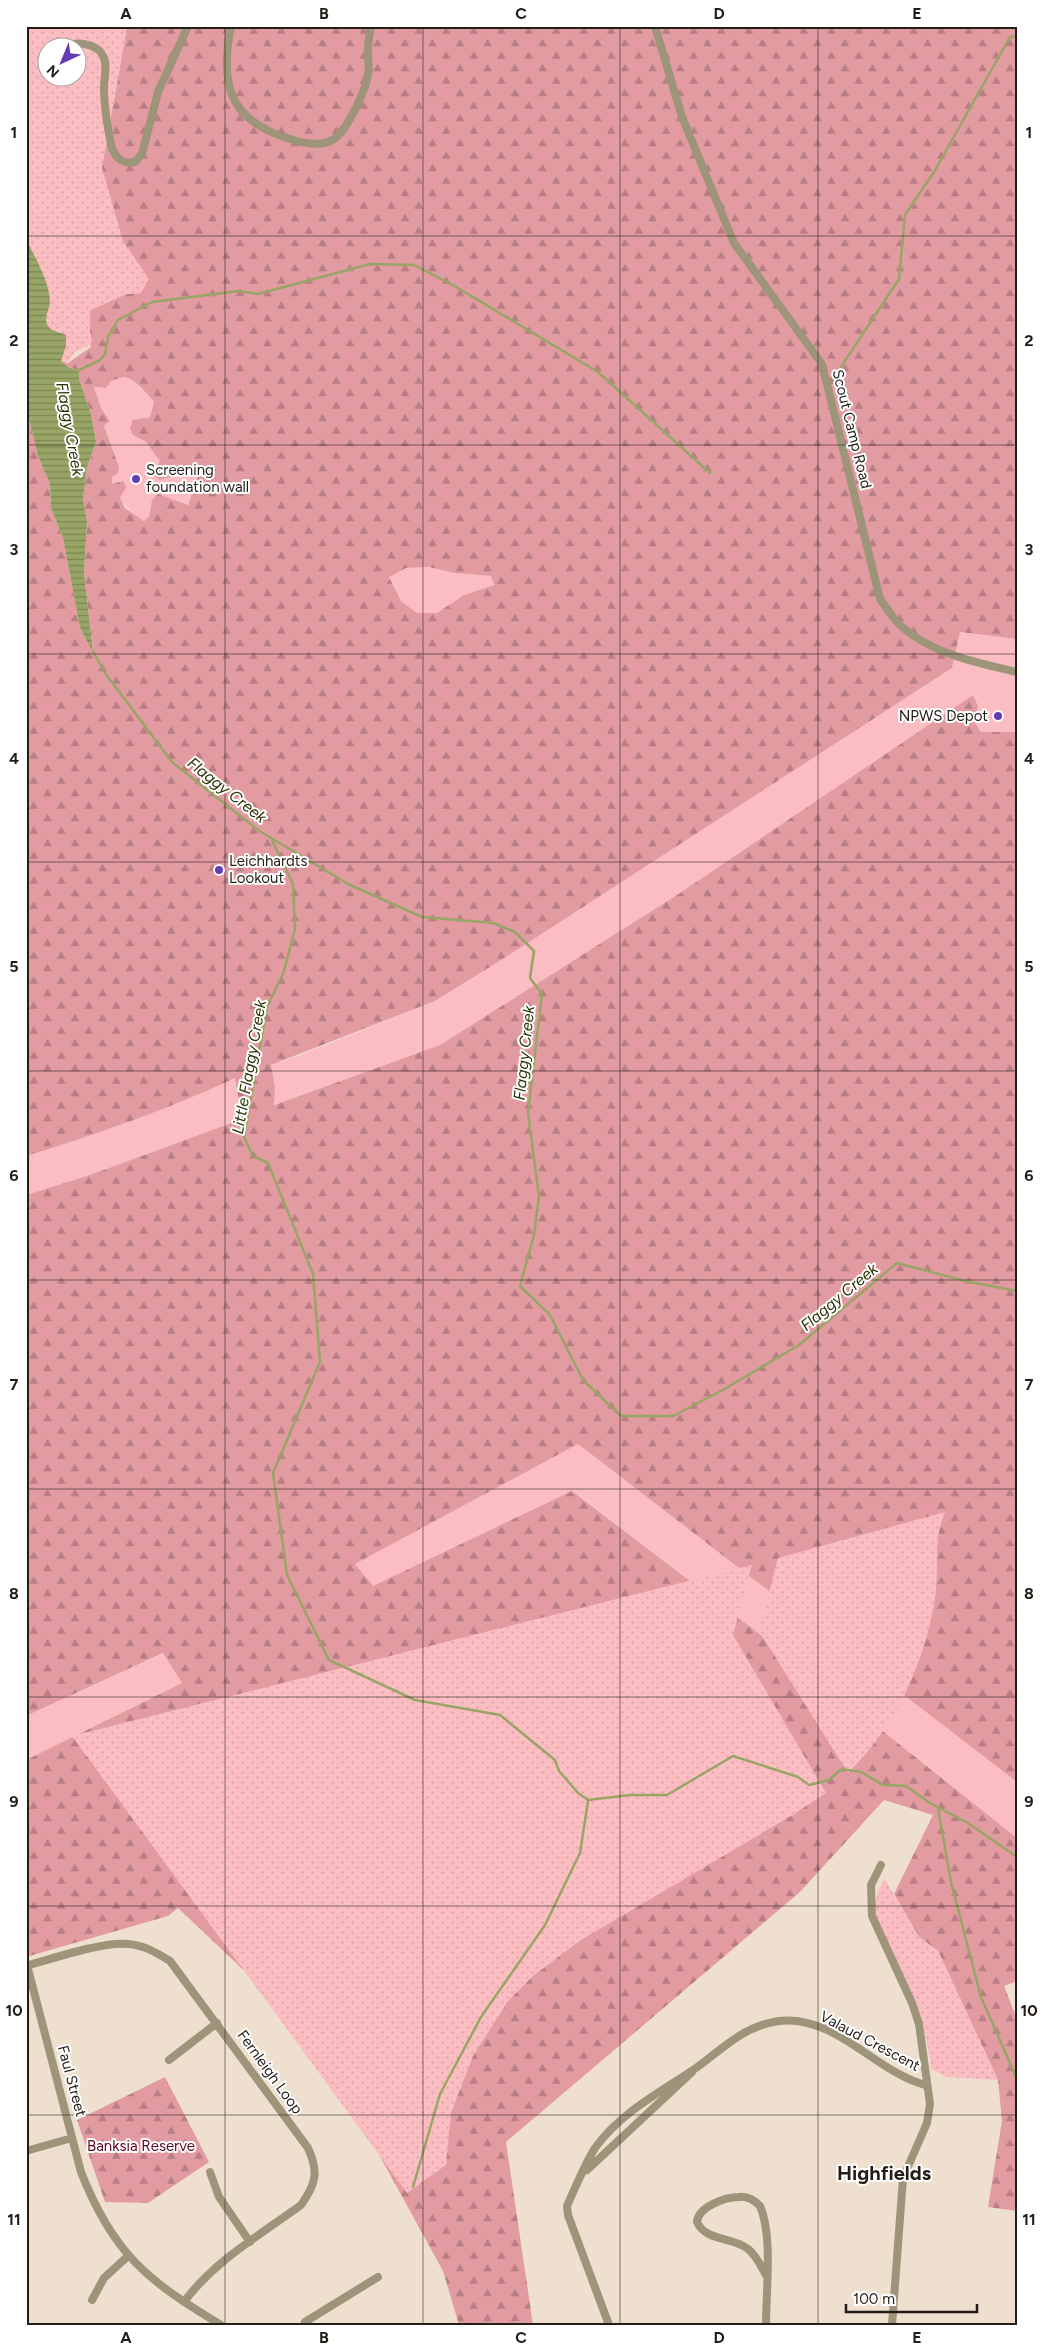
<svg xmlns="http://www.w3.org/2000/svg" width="1043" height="2351" viewBox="0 0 1043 2351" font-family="Figtree,sans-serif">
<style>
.grass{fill:#fcbdc2}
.forest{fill:url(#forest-firs);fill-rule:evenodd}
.park{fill:url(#park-dots);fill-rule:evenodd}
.water{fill:url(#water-rules)}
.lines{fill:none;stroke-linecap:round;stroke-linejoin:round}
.stream{stroke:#98a566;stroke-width:2.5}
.minor{stroke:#9d947a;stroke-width:8}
.grid{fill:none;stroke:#221d17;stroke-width:1;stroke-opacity:0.55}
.poi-dot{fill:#663cb4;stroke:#fff;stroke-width:2}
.labels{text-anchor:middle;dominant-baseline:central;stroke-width:4;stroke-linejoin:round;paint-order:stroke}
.street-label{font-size:15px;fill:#221d17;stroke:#fff}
.poi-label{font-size:15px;fill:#221d17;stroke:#fff;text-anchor:start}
.park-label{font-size:15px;fill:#5d061e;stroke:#fff}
.water-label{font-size:16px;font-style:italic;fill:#2b3300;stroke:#fff}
.district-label{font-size:20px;font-weight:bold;fill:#221d17;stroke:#fff}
.neatline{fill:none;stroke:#221d17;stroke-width:2}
.grid-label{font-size:16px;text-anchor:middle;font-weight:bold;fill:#221d17}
</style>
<defs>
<pattern id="forest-firs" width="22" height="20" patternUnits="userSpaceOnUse" patternTransform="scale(1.25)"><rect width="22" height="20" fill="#e39ba2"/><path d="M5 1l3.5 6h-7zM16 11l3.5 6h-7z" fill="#b87e83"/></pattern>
<pattern id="park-dots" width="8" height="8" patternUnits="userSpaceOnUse" patternTransform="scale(1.25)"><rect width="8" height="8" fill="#fcbdc2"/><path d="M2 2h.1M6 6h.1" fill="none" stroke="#d8a2a6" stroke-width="1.8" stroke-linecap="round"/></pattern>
<pattern id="water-rules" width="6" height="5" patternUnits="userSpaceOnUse" patternTransform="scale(1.25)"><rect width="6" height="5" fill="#98a566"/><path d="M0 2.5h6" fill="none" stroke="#7c8653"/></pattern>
</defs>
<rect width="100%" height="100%" fill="#efdfcf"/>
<!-- grass -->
<path class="grass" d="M123,377c12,1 23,17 31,26l-4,14 -17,3v15l13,7 15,19 -8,14c7,1 15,3 22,2 9,-1 14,-8 23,-1l-11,30 -15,-7 -22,8 -1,11 -5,3c-11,-6 -37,-30 -32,-44 2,-3 5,-7 7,-10l-15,-41 6,-6 -9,-12 -7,-21 12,1 5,-7z
M429,567l25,6 37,3 3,9 -30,10 -27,19 -20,-1 -16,-12 -12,-24 17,-9z
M960,632l57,7v93h-36l-7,-11 4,-15 -5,-10 -293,197 -240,152 -167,60 2,-18 -4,-22 27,-9 137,-55 71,-44 446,-289z
M235,1078l4,23 -2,20 -150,55 -61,19v-39c72,-22 141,-46 209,-78z
M578,1444l439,338v56l-235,-187 -209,-160 -200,96 -18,-23z
M164,1653l18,30 -156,77v-44z"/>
<!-- forest -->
<path class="forest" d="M127,26h890v613l-57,-7 -8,36 -446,289 -71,44 -164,64 4,22 -1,18 166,-60 240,-152 293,-198 5,11 -4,15 7,11h36v1050l-439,-338 -223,120 18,22 199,-95 210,160 235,187v143l-13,5 13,33v192l-29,-4 14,-86 -4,-41 -60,-129 -19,-14 -25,-43 39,-79 -49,-15 -84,92 -294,250 27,183h-74l-16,-54 -61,-111 -56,-112 -148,-140 -10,8 -142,41v-197l156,-77 -19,-30 -137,63v-521l61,-19 150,-55 2,-20 -4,-23c-68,32 -137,56 -209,78v-749l12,49 12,28 1,24 12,30 17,90 13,23 -9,-79 3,-50 -4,-23 4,-32 9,-25 -5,-28 -12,-35v-9l-11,-3 -7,-6 7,2 23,-16 -3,-10 2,-27 36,-16 15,-1 -62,-46 35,-147zM123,377c12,1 23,16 31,25l-4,15 -17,3 -3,8 3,7 13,7 14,19 -7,14 6,5c13,-2 29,-12 39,-4l-10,29 -30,-11 -6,6 -3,17 -5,4 -19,-13 -5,-10 6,-11 -3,-6 -11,3v-7l6,-4 1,-6 -15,-41 6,-5 -9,-13 -7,-21 12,1 5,-7zM429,567l25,6 37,3 3,9 -30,10 -27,18h-20l-16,-12 -12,-24 17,-9z
M165,2077l44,85 -61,41 -43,-1 -28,-82z"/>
<!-- park -->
<path class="park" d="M26,26h101l-25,142 21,73 26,38 -8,14 -15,1 -36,16v21l2,11 -5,5 -12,5 -7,10 -7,-1 5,-15 -6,-15h-9l-4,-6 -1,-9 4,-14 -5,-22 -19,-41zM48,48h30v30h-30z
M945,1512c-3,9 -6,17 -7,26 -2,20 0,41 -3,61 -11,65 -39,127 -87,174l-89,-142 19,-73z
M752,1565l-19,70 93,158 -35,23 -210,124 -48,36 -25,25 -35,55 -22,57 -5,52 -39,28 -335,-457z
M885,1879l34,58 19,14 60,129 -51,-3 -16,-8c-4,-42 -21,-78 -38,-116 -5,-11 -14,-23 -16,-34 -3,-16 -1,-28 8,-40z"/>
<!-- water -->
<path class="water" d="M26,239c9,19 23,41 24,62 0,8 -6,15 -3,23 3,8 12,7 19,11v11l-5,15 7,6 11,3v9l12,35 5,28 -9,25 -4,32 4,23 -3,50 9,80 -13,-24 -17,-90 -12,-30 -1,-24 -12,-28 -12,-49z"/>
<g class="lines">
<!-- stream -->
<path class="stream" d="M77,371l23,-11 5,-6 3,-17 10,-17 34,-18 87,-11 19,3 112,-30 44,1 39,20 145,87 112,101
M833,379l66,-100 6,-64 29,-43 76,-135 7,-1
M93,651l12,22 67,89 86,68 90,54 74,33 71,6 22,9 19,19 -4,27 12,16 -14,119 11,83 -5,39 -14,51 30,29 33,65 38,36h52l48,-25 78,-46 98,-82 68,18 52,10
M271,838l22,46 2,45 -12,45 -16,33 -23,130 9,19 15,7 45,111 7,88 -47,111 14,102 42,85 86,40 85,15 55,45 4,11 19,22 10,7 42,-5h37l66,-39 65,21 11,8 20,-5 11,-10h8l13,2 22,13 23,1 24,17 38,20 49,34
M938,1808l13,74 30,115 36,82
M413,2187l27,-93 41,-77 64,-92 35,-72 8,-52"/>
<!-- minor -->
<path class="minor" d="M231,26c-13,63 1,98 66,115 12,3 30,5 40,-4 12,-12 28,-45 31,-62 2,-9 -1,-17 0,-26 0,-8 2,-15 3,-23
M655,26l27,91 52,126 88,121 58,235c6,8 12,18 19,25 30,29 78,39 118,48
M72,48l1,-4c10,-2 26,2 30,12 5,9 1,22 1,31 0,21 4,43 8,62 6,11 11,15 23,13l7,-8 16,-62 30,-66
M881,1865l-10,20 1,31 40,87 7,21 11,80 -3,19 -24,55 -11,147
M27,1965l54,207c32,82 67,109 140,153
M26,1966c25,-7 78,-25 102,-22 16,1 29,9 42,17l138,187c11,24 8,36 -7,57 -41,30 -87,56 -117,97
M169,2060l48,-37
M26,2151l46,-13
M587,2170l105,-98
M210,2172l9,25 31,45
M766,2275c-5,-9 -10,-20 -18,-26 -15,-12 -43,-8 -51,-27 1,-15 28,-25 42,-25 8,-1 15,3 21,9 13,29 6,85 6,119
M92,2300l12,-22 24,-22
M304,2325l1,-3 73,-45
M609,2325l-41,-110 -1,-9c7,-16 19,-44 28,-58 26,-36 66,-56 101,-80 19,-13 35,-30 56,-39 13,-6 30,-10 45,-8 48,6 82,51 128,64"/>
</g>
<!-- grid -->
<path class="grid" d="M225,26v2299M423,26v2299M620,26v2299M818,26v2299M26,236h991M26,445h991M26,654h991M26,862h991M26,1071h991M26,1280h991M26,1489h991M26,1697h991M26,1906h991M26,2115h991"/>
<!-- markers -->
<g class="poi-dot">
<circle cx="136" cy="479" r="5"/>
<circle cx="998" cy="716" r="5"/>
<circle cx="219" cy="870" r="5"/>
</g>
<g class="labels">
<!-- street labels -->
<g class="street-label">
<text transform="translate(852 429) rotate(76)">Scout Camp Road</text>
<text transform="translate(870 2041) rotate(28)">Valaud Crescent</text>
<text transform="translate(270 2072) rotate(54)">Fernleigh Loop</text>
<text transform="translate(72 2081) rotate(75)">Faul Street</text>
</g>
<!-- poi labels -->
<g class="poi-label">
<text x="146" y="470">Screening<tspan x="146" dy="17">foundation wall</tspan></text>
<text x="988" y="716" text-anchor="end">NPWS Depot</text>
<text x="229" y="861">Leichhardts<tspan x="229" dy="17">Lookout</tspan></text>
</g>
<!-- park labels -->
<g class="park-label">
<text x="141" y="2146">Banksia Reserve</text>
</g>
<!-- water labels -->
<g class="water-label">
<text transform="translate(70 429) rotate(80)">Flaggy Creek</text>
<text transform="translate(227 790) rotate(38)">Flaggy Creek</text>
<text transform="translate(524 1053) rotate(-84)">Flaggy Creek</text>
<text transform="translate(249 1067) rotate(-80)">Little Flaggy Creek</text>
<text transform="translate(839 1297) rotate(-40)">Flaggy Creek</text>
</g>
<!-- district labels -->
<g class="district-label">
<text x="884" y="2173">Highfields</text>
</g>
</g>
<!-- border -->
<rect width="1043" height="2351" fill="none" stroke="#ffffff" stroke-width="55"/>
<!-- north arrow -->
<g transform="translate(62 62) rotate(224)"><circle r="24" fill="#ffffff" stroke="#a7a5a2"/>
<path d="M0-4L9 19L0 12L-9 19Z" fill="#663cb4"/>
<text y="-8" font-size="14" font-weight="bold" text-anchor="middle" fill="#221d17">N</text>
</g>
<!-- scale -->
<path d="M846 2304v8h131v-8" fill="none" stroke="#221d17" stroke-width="2.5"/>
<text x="853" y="2304" font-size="15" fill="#221d17" stroke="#ffffff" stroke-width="4" paint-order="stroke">100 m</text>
<rect x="28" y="28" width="988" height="2296" class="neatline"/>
<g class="grid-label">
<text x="126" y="19">A</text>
<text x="324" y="19">B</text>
<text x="521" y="19">C</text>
<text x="719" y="19">D</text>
<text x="917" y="19">E</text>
<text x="14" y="138">1</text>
<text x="1029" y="138">1</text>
<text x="14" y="346">2</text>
<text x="1029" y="346">2</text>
<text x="14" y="555">3</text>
<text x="1029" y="555">3</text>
<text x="14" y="764">4</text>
<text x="1029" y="764">4</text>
<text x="14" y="972">5</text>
<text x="1029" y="972">5</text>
<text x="14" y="1181">6</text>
<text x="1029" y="1181">6</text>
<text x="14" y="1390">7</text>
<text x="1029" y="1390">7</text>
<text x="14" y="1599">8</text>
<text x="1029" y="1599">8</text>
<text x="14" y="1807">9</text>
<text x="1029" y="1807">9</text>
<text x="14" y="2016">10</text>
<text x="1029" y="2016">10</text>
<text x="14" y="2225">11</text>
<text x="1029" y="2225">11</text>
<text x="126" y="2343">A</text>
<text x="324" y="2343">B</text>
<text x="521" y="2343">C</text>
<text x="719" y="2343">D</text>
<text x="917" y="2343">E</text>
</g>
</svg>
